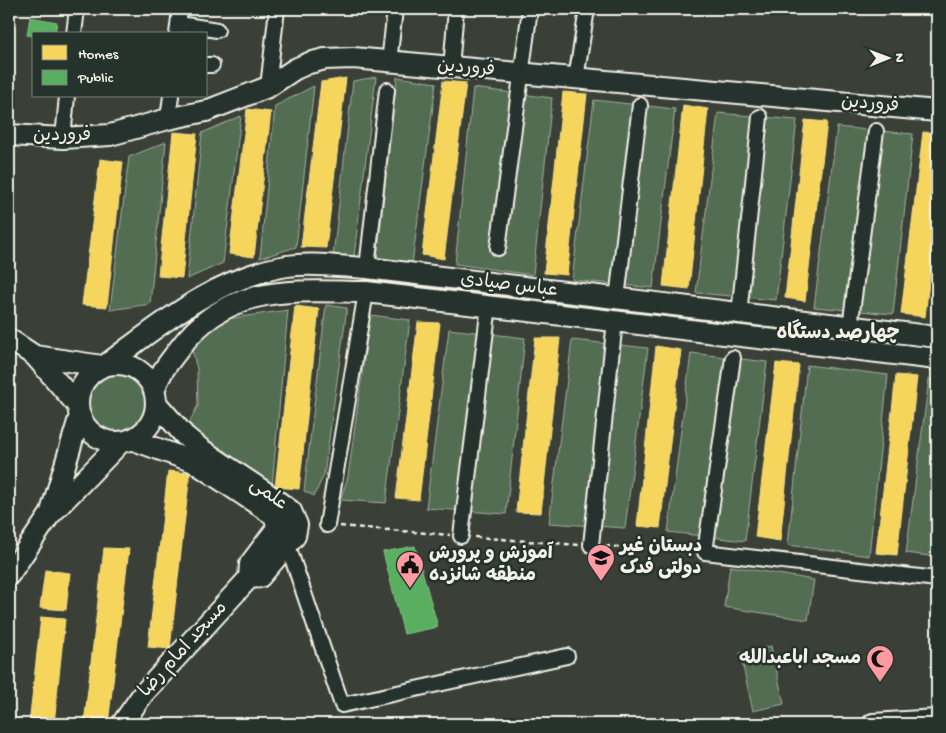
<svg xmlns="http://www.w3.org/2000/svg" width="946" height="733" viewBox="0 0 946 733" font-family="'Gochi Hand','Playpen Sans Arabic',sans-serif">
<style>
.green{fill:#536d53;stroke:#a4af9e}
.homes{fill:#f6d55c;stroke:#f5dd86}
.public{fill:#5aae61;stroke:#88c28a}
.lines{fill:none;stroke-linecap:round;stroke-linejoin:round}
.street-casing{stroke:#f4f1e8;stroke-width:18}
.secondary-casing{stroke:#f4f1e8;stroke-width:24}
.path{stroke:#f4f1e8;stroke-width:2.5;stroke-dasharray:5 4;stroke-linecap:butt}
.street{stroke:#26332d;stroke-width:14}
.secondary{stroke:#26332d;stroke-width:20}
.labels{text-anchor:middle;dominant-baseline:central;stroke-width:5;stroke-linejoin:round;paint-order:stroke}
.street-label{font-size:19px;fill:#f4f1e8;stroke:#26332d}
.poi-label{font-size:19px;font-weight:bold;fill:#f4f1e8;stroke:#26332d;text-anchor:start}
.neighbourhood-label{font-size:20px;font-weight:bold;fill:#f4f1e8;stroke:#26332d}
</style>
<rect width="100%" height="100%" fill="#3a4038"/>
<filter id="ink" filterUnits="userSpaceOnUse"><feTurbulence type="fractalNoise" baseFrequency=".02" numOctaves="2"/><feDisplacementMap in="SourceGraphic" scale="10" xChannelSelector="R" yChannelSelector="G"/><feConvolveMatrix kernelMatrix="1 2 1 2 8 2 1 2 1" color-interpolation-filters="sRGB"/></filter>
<g filter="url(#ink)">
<!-- green -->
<path class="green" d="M376,77l-22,179 -21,1 20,-176z
M397,77l39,6 -24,181 -35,-5z
M314,86l-18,161 -36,11 15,-152z
M473,88l79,10 -19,177 -78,-11z
M594,100l81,9 -22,179 -81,-8z
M718,113l79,7 -21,180 -80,-7z
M241,116l-18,147 -36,16 15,-146z
M837,127l76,7 -20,180 -79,-7z
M166,142l-16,162 -40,6 19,-153z
M326,305l21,3 -23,167 -10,21 -10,-5z
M288,310l-16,176 -66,-34 -19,-25 11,-22 -1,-36 -6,-23 29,-26z
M370,315l40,5 -24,183 -46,-3 8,-23z
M449,329l76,9 -19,176 -80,-6z
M572,340l76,8 -23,180 -76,-5z
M691,353l76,9 -22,179 -77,-9z
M807,365l81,10 -19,181 -81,-11z
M87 403a30 30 0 1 1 60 0a30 30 0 1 1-60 0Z
M929,379l8,1v177l-31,-4z
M730,566l84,14 -6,40 -84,-13z
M771,646l13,58 -31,7 -13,-58z"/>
<!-- homes -->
<path class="homes" d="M346,78l-20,170 -25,-1 20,-165z
M443,81l23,2 -22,176 -22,-4z
M563,92l24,2 -20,181 -23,-2z
M683,105l25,4 -19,180 -26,-3z
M247,109l24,3 -17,145 -25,-3z
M805,120l22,2 -22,179 -20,-3z
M173,132l24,2 -15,144 -24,-2z
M923,132l14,1v81l-12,103 -24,-3z
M100,159l23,3 -16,145 -25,-2z
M295,306l24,3 -20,180 -24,-2z
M418,322l22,1 -21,177 -23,-2z
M535,338h25l-19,175 -25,-1z
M656,346l25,4 -21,178 -23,-2z
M776,363l23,2 -19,176 -25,-4z
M896,375l21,2 -20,178 -21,-2z
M168,471l22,2 -20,176 -22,-2z
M104,548l25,1 -21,175h-24z
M45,570l25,3 -4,37 -26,-2z
M41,617l24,2 -11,105h-25z"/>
<!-- public -->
<path class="public" d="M30,17l27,5 -2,12h-21v2l-7,-1z
M415,546l23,81 -34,7 -21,-82z"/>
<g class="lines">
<defs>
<path id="street" d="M179,24l38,6
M74,34l3,-25
M177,34l3,-25
M389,63l6,-54
M206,65h6
M451,68l5,-59
M576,79l11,-70
M268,87l9,-78
M168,119l3,-23
M63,138l4,-42
M498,248l32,-239
M367,268l20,-178
M617,299l23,-194
M739,314l21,-197
M850,327l26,-196
M733,358l-28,194 232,27
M327,525l39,-233
M461,536l28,-231
M591,545l24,-224
M288,546l54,159 225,-49"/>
<path id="secondary" d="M9,135l54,3 47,-3 58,-16 38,-8 62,-24 27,-18 14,-6 16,-4 28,-1 584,53
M9,339l26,17
M78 403a39 39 0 1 1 78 0a39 39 0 1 1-78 0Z
M107,364c55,-41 110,-87 180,-98 26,-4 54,1 80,2l570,69
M154,391c6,-19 13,-26 25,-42 48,-66 115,-58 187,-57l571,67
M156,403l29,33 16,13 64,43 26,19 6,14 -2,11 -35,41 -11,1
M78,406l-43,-50 67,10
M131,439l63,23 81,54 2,12 -27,36 -1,14
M51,512l29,-97
M9,575l40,-59 72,-74
M122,724l21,-30 106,-116
M873,724l64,-4"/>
</defs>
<!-- street casing -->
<use href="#street" class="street-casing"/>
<!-- secondary casing -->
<use href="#secondary" class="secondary-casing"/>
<!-- path -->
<path class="path" d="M340,526l110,9
M475,537l104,8
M605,546l86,6"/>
<!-- street -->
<use href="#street" class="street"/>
<!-- secondary -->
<use href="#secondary" class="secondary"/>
</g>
</g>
<!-- icons -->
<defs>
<symbol id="school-pin" viewBox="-11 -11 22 30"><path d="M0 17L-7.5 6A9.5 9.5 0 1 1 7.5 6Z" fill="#ff9aa2" stroke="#26332d"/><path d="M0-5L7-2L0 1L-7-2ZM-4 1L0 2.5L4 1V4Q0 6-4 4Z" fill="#111"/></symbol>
<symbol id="civic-pin" viewBox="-11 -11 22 30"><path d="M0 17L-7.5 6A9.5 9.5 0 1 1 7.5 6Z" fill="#ff9aa2" stroke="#26332d"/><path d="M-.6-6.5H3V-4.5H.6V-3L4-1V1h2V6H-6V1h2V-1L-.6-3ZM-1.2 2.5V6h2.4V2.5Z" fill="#111"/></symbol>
<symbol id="mosque-pin" viewBox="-11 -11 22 30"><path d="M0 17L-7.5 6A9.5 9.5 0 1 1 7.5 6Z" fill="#ff9aa2" stroke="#26332d"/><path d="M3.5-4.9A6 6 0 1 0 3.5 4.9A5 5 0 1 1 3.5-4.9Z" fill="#111"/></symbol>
</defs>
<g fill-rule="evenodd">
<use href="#school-pin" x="585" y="542" width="32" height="43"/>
<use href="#civic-pin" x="394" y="549" width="32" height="43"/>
<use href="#mosque-pin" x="864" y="643" width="32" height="43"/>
</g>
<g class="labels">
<!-- street labels -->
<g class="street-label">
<text transform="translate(466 69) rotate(5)">فروردین</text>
<text transform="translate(870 105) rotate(5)">فروردین</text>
<text x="62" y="136">فروردین</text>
<text transform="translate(509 286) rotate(7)">عباس صیادی</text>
<text transform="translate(268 495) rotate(36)">علمی</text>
<text transform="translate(184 650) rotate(-48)">مسجد امام رضا</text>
</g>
<!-- poi labels -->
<g class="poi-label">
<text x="620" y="547">دبستان غیر<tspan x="620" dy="22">دولتی فدک</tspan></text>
<text x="429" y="554">آموزش و پرورش<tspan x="429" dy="22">منطقه شانزده</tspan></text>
<text x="861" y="659" text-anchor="end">مسجد اباعبدالله</text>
</g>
<!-- neighbourhood labels -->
<g class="neighbourhood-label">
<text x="838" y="334">چهارصد دستگاه</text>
</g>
</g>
<!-- margin -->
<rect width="946" height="733" fill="none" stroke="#26332d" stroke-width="30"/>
<rect x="15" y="15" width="916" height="703" fill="none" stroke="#f4f1e8" stroke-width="2" filter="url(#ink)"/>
<!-- legend -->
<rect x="32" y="32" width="175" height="65" fill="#26332d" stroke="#787f78"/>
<rect x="42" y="45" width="25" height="15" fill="#f6d55c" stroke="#787f78"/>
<text x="78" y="58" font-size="15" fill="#f4f1e8">Homes</text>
<rect x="42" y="70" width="25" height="15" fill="#5aae61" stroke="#787f78"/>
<text x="78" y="82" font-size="15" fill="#f4f1e8">Public</text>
<!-- north arrow -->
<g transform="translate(888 58) rotate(89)" stroke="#26332d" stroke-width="4" paint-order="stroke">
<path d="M0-4L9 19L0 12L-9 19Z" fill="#f4f1e8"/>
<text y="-8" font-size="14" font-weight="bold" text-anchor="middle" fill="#f4f1e8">N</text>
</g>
</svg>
